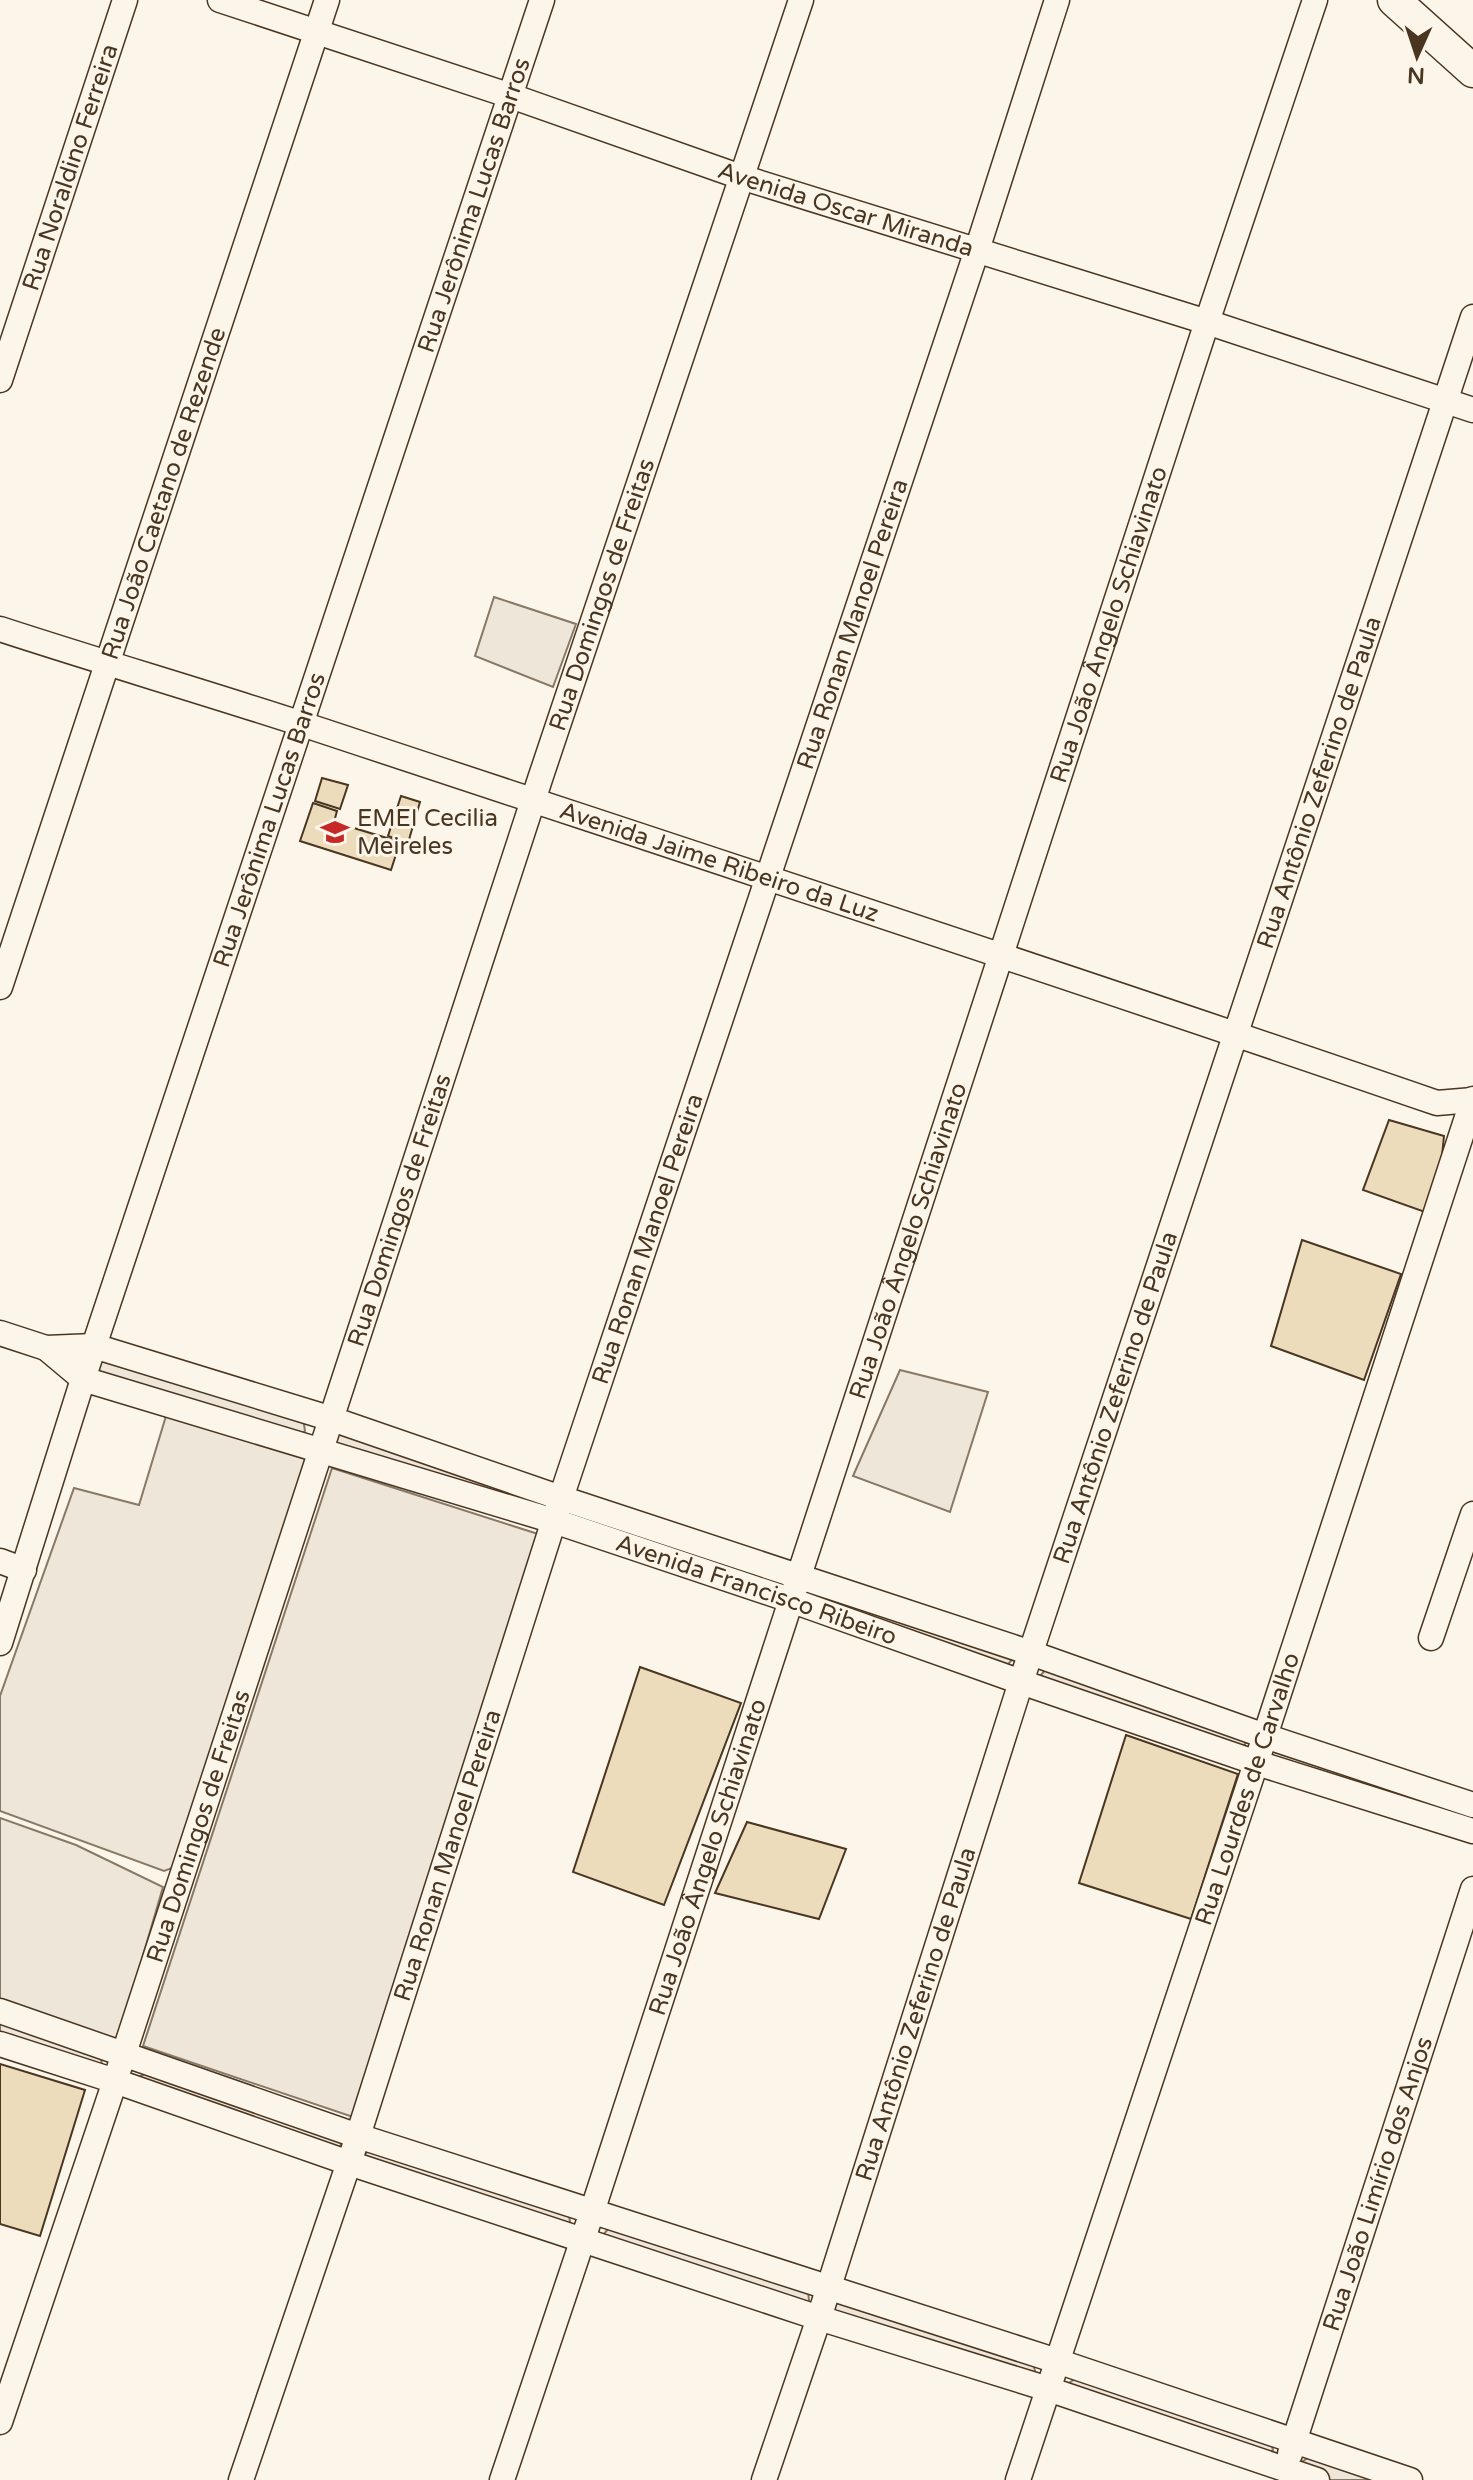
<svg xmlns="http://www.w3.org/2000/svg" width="1473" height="2480" viewBox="0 0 1473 2480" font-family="'Varela Round',sans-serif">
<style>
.green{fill:#ede6d9;stroke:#887966;stroke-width:2}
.building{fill:#ecdcbc;stroke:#4a3520;stroke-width:2}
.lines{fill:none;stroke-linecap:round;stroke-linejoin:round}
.minor-casing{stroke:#4a3520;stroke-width:27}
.major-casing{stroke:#4a3520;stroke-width:35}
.minor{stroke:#fbf6e9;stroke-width:24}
.major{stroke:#fbf6e9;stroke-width:32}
.labels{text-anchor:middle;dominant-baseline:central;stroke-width:6;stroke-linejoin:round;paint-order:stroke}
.street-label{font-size:24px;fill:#4a3520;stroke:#fbf6e9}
.poi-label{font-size:24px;fill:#4a3520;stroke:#fbf6e9;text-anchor:start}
</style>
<rect width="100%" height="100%" fill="#fbf6e9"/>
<!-- green -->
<path class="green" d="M494,597l82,27 -23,63 -78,-31z
M103,1360l196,59 5,5 1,7 -5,5 -200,-64 -2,-6z
M900,1370l88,22 -38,120 -97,-36z
M166,1416l144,43 -135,408 -11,4 -164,-60v-115l74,-208 65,17z
M342,1433l194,65 2,6 -201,-53 -5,-12z
M332,1468l206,66 -185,583 -210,-71z
M808,1592l201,62 2,7 -5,5 -202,-69z
M1046,1669l201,73 -5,5 -199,-66 -2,-6z
M0,1818l76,27 87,42 -45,154 -118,-42z
M0,2023l101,35 1,7 -102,-22z
M146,2073l194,65 1,8 -4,4 -202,-71z
M368,2151l201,64 1,7 -5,5 -202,-71z
M608,2229l200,63 1,8 -4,5 -202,-70z
M833,2300l200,63 2,8 -5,5 -196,-60z
M1077,2378l194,65 2,7 -5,5 -201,-71z
M1311,2456l74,24h-62l-23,-17z"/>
<!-- building -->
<path class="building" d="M322,778l26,7 -8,24 -25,-8z
M401,796l19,6 -12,41 -20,-7z
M313,803l24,8 -3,11 66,20 -9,28 -91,-29z
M1389,1120l55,16 -8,80 -73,-26z
M1302,1240l99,34 -37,106 -93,-34z
M640,1667l101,36 -77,202 -91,-33z
M1126,1735l112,39 -47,145 -112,-36z
M747,1822l99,27 -27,70 -104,-26z
M0,2064l85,26 -45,146 -40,-12z"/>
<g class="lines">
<defs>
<g id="minor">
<path id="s1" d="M220,0l291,96 230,81 466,145 266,88"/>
<path id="s2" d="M0,380l125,-380"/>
<path id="s3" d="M0,629c101,33 204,63 305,96 377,125 755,248 1132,378l36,-3"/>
<path id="s4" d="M0,987l327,-987"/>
<path d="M0,1333l46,15 48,-2 238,73 229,79 470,155 234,83 208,69"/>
<path id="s5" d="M46,1348l37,31 471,142 239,80 228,81 236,81 216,68"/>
<path d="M0,1561l24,9"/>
<path d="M1431,1638l42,-124"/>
<path id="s6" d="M0,1643l83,-264 459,-1379"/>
<path d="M0,2011l358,125 699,225 353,119"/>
<path d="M0,2044l115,37 234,82 470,155 229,71 269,91"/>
<path id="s7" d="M0,2422l115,-341 425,-1302 261,-779"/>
<path id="s8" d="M1290,2454l183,-565"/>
<path id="s9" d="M241,2480l117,-344 203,-638 416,-1248 80,-250"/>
<path id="s10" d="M502,2480l90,-268 615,-1890 108,-322"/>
<path id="s11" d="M764,2480l55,-162 202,-636 452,-1365"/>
<path id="s12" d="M1018,2480l247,-744 208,-637"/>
</g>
<path id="major" d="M1394,0l79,71"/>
</defs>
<!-- minor casing -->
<use href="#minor" class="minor-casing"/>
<!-- major casing -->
<use href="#major" class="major-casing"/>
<!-- minor -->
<use href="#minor" class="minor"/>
<!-- major -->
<use href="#major" class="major"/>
</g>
<!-- icons -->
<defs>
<symbol id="school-bare" viewBox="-9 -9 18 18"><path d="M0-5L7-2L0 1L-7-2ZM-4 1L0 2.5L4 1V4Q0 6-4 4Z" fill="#c62828" stroke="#fbf6e9" stroke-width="2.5" paint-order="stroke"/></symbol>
</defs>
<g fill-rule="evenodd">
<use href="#school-bare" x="315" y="812" width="40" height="40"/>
</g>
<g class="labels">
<!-- street labels -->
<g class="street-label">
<text stroke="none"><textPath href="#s2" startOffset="224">Rua Noraldino Ferreira</textPath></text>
<text stroke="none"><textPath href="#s6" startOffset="1514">Rua Jerônima Lucas Barros</textPath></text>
<text stroke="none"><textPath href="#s1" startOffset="660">Avenida Oscar Miranda</textPath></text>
<text stroke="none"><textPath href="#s4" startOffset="520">Rua João Caetano de Rezende</textPath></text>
<text stroke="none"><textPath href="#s7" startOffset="1924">Rua Domingos de Freitas</textPath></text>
<text stroke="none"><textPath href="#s10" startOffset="1952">Rua João Ângelo Schiavinato</textPath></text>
<text stroke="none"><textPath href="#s9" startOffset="1954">Rua Ronan Manoel Pereira</textPath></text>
<text stroke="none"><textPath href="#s11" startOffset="1786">Rua Antônio Zeferino de Paula</textPath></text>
<text stroke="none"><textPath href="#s6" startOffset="866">Rua Jerônima Lucas Barros</textPath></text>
<text stroke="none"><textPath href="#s3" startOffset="756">Avenida Jaime Ribeiro da Luz</textPath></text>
<text stroke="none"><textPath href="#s7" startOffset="1276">Rua Domingos de Freitas</textPath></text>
<text stroke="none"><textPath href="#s9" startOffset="1306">Rua Ronan Manoel Pereira</textPath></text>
<text stroke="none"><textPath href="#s10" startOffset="1304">Rua João Ângelo Schiavinato</textPath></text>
<text stroke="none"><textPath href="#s11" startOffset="1138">Rua Antônio Zeferino de Paula</textPath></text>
<text stroke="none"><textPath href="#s5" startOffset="754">Avenida Francisco Ribeiro</textPath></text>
<text stroke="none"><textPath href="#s12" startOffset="728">Rua Lourdes de Carvalho</textPath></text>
<text stroke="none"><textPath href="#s7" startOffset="628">Rua Domingos de Freitas</textPath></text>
<text stroke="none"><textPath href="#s9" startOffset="658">Rua Ronan Manoel Pereira</textPath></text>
<text stroke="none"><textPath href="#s10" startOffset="656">Rua João Ângelo Schiavinato</textPath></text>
<text stroke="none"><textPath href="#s11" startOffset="490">Rua Antônio Zeferino de Paula</textPath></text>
<text stroke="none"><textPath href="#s8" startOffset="284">Rua João Limírio dos Anjos</textPath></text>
</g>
<!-- poi labels -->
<g class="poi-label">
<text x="357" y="818">EMEI Cecilia<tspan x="357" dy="28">Meireles</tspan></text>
</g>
</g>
<!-- north arrow -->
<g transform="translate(1417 56) rotate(183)" stroke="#fbf6e9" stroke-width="6" paint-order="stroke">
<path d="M0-6L14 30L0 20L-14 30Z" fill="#4a3520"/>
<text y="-12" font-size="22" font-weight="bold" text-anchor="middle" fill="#4a3520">N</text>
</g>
</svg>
